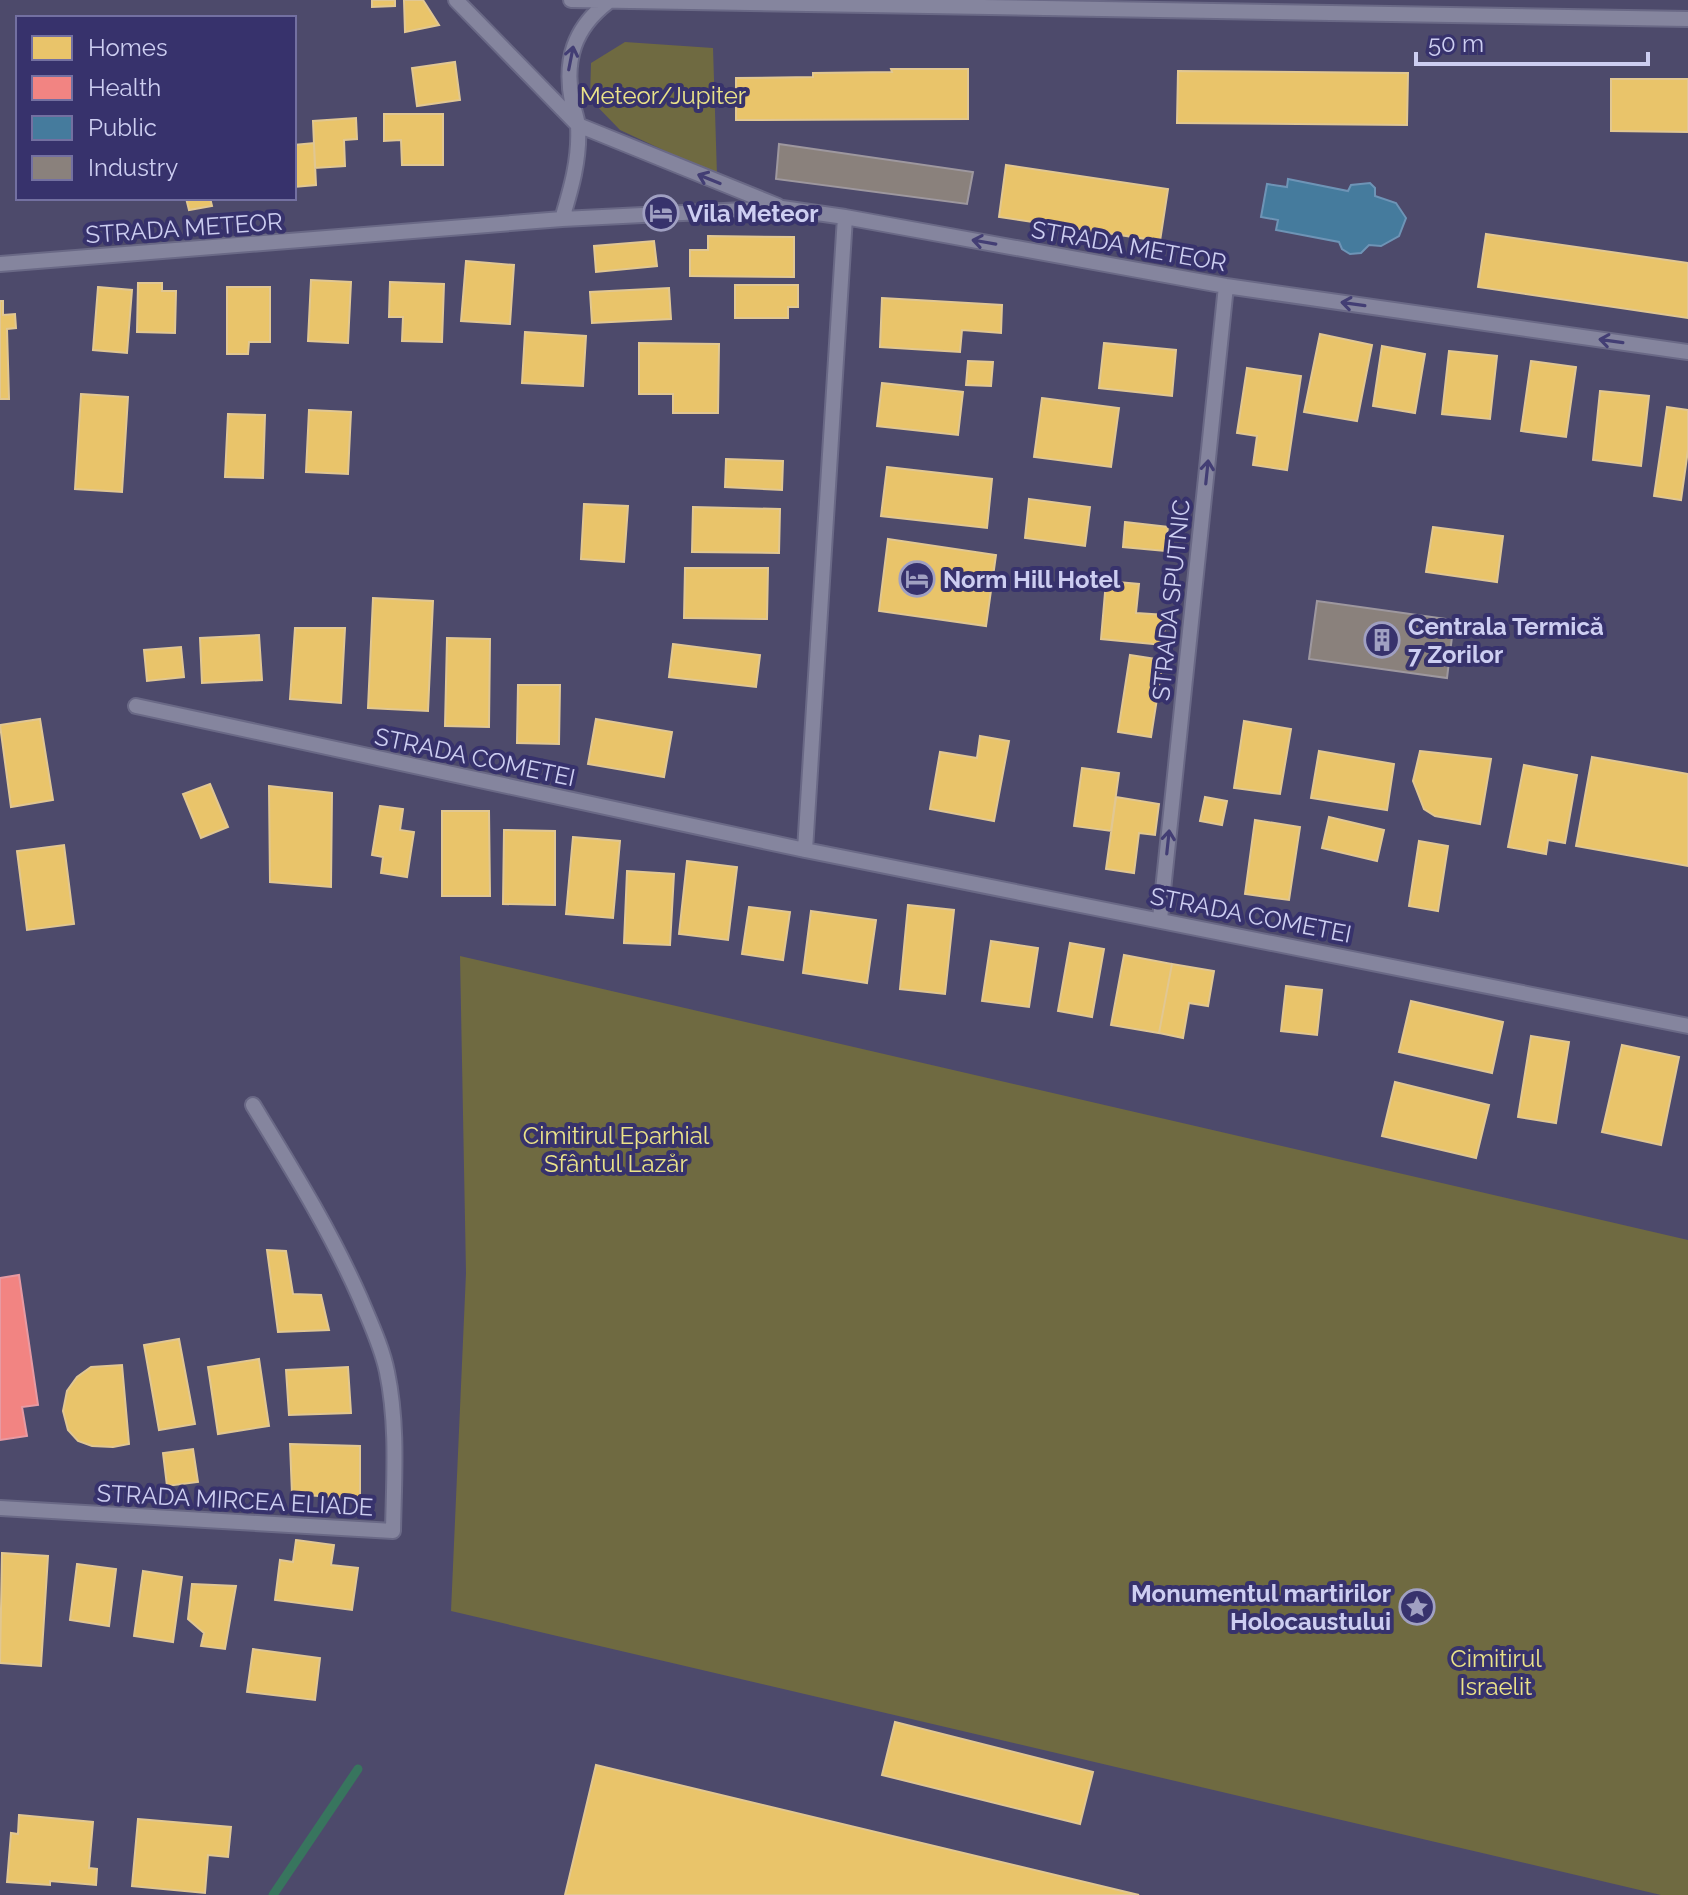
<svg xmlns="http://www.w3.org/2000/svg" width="1688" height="1895" viewBox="0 0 1688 1895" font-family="Raleway,sans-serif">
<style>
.green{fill:#6f6a41}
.homes{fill:#e9c46a;stroke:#e1c792;stroke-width:2}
.health{fill:#f28482;stroke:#e79aa3;stroke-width:2}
.public{fill:#457b9d;stroke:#6e94b6;stroke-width:2}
.industry{fill:#8a817c;stroke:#9e989f;stroke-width:2}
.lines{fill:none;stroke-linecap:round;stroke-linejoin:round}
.stream{stroke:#38755e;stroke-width:9}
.minor-casing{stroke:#6a6986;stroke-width:18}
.minor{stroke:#85859e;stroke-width:14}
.oneway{stroke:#433e74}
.labels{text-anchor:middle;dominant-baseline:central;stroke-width:8;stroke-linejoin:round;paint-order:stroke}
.park-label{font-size:24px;fill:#ebe389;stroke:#37326c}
.poi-label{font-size:24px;font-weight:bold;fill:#cdcef1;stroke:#37326c;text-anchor:start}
.street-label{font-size:24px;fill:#cdcef1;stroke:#37326c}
</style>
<rect width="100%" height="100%" fill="#4d4a6b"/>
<!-- green -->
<path class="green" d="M625,42l88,6 4,127 -97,-45 -30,-31 1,-36z
M460,956l1228,284v655h-27l-1210,-284 15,-338z"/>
<!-- homes -->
<path class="homes" d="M372,0h23v6l-23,1z
M404,0h19l16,25 -34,7z
M455,62l5,38 -43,6 -5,-38z
M891,69h77v50l-232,1v-42l77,-1v-4l79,-1z
M1178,71l230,2 -1,52 -230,-2z
M1611,79h77v53l-77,-1z
M384,114h59v51h-41l-1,-25 -17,1z
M356,118l1,21 -13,1 1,26 -30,2 -2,-47z
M314,143l2,42 -22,2v-42z
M1006,165l162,24 -8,52 -161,-24z
M186,198h24l2,8 -23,4z
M1486,234l202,29v55l-210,-31z
M708,236l86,1v40l-104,-1v-26h18z
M654,241l3,25 -61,6 -2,-26z
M466,261l48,4 -4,59 -49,-3z
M311,280l40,2 -3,61 -40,-2z
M390,282l54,2 -2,58 -40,-1 1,-24h-14z
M138,283h24v8h14l-1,42 -38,-1z
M735,285h63v22h-10v11h-53z
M98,287l34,3 -5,63 -34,-3z
M227,287h43v55h-21l-1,12h-21z
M669,288l2,31 -79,4 -2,-31z
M882,298l120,7 -1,28 -39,-3 -2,22 -80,-5z
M0,301h3v14l12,-1 1,14 -9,1 2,70h-9z
M525,332l61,4 -3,50 -61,-3z
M1320,334l52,11 -15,76 -53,-9z
M639,343l80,1 -1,69h-45v-19h-34z
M1104,343l72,7 -4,46 -73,-8z
M1382,346l43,8 -10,59 -42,-7z
M1449,351l48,5 -7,63 -48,-5z
M968,361l25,1 -2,24 -25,-1z
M1531,361l45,6 -10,70 -45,-6z
M1247,368l54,8 -14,94 -34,-5 4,-29 -20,-3z
M882,383l81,9 -5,43 -81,-9z
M1600,391l49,5 -8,70 -48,-6z
M81,394l47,3 -6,95 -47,-3z
M1042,398l77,10 -8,59 -77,-10z
M1667,407l21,3v40l-7,50 -27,-4z
M309,410l42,2 -3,62 -42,-2z
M228,414l37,1 -2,63 -38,-1z
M726,459l57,2 -1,29 -57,-3z
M887,467l105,12 -5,49 -106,-12z
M1029,499l61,8 -5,39 -60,-8z
M584,504l44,2 -4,56 -43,-3z
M693,507l87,2 -1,44 -87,-1z
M1125,522l43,5 -3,24 -42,-4z
M1433,527l70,9 -6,46 -71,-10z
M888,539l108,16 -10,71 -107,-15z
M685,568h83l-1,51 -83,-1z
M1106,581l33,3 -3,29 30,2 -3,30 -62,-6z
M373,598l60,3 -5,110 -60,-3z
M295,628h50l-4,75 -51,-4z
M259,635l3,45 -60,3 -2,-45z
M447,638l43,1 -1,88 -44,-1z
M673,644l87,11 -4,32 -87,-10z
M181,647l3,30 -37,4 -3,-31z
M1130,655l33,5 -12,77 -33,-5z
M518,685h42l-1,59 -42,-1z
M40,719l13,81 -42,7 -11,-82z
M596,719l76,13 -8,45 -76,-13z
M1244,721l47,8 -11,65 -46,-6z
M980,736l29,5 -15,80 -64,-12 10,-57 37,6z
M1319,751l75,13 -7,46 -76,-12z
M1420,751l71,8 -11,65 -45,-8 -11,-7 -11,-28z
M1592,757l96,17v92l-112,-20z
M1524,765l53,10 -12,68 -17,-3 -2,14 -38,-7z
M1082,768l37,5 -8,58 -37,-5z
M210,784l18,43 -27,11 -18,-44z
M269,786l63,7 -1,94 -61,-5z
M1116,797l43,7 -4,31 -16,-2 -5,40 -28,-4z
M1205,797l22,4 -5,24 -22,-4z
M380,806l23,3 -3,21 14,2 -7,45 -26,-4 2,-16 -11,-2z
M442,811h47l1,85h-48z
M1329,817l55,13 -7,31 -55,-13z
M1255,820l45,7 -11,73 -44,-6z
M504,830l51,1v74l-52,-1z
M573,837l47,4 -7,77 -47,-4z
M1419,841l29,5 -10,65 -29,-5z
M64,845l10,79 -47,6 -10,-79z
M687,861l50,6 -9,73 -49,-6z
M627,871l47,3 -4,71 -46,-2z
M908,905l46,5 -9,84 -45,-5z
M749,907l41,5 -7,48 -41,-6z
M811,911l65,9 -9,63 -64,-10z
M991,941l47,7 -9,59 -47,-6z
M1070,943l34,6 -12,68 -34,-6z
M1124,955l48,9 -13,69 -48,-8z
M1172,964l42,7 -6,35 -19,-3 -6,35 -24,-5z
M1286,986l36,4 -5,45 -36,-4z
M1411,1001l92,21 -11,51 -93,-21z
M1531,1036l38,6 -13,81 -38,-6z
M1622,1045l57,12 -18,88 -59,-13z
M1395,1082l94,23 -13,53 -94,-22z
M267,1250l19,1 7,43 28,1 8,35 -51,2z
M179,1339l16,85 -36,6 -15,-85z
M259,1359l10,67 -51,8 -10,-67z
M122,1365l7,79 -16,3 -21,-1 -14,-5 -10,-11 -5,-19 4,-20 10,-14 14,-10z
M348,1367l3,46 -62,2 -3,-45z
M290,1444l70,2v53l-68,-5z
M193,1449l5,33 -31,4 -4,-33z
M296,1540l38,5 -3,20 27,3 -6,42 -77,-10 5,-40 13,2z
M2,1553l46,3 -7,110 -41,-3z
M77,1564l39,5 -7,57 -39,-6z
M143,1571l39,6 -9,65 -39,-6z
M192,1584l44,2 -11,63 -24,-3 3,-13 -16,-14z
M253,1649l67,9 -5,42 -68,-8z
M895,1722l198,50 -13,52 -198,-49z
M596,1765l543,130h-574z
M19,1815l74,7 -4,46 8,1 -1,16 -46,-4v4l-43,-3 4,-49 7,1z
M138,1819l93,8 -3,30 -20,-2 -3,38 -73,-7z"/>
<!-- health -->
<path class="health" d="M19,1275l19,130 -16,2 5,29 -27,4v-162z"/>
<!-- public -->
<path class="public" d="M1288,179l60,12 3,-6 19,-2 5,5v8l21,7 10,15 -7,18 -18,10 -12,-1 -8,8 -11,1 -8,-5 -3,-7 -63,-12 2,-10 -17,-3 6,-33 20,3z"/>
<!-- industry -->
<path class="industry" d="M779,144l194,28 -6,32 -191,-25z
M1317,601l137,19 -7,58 -138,-19z"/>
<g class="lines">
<!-- stream -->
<path class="stream" d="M273,1895l85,-126"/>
<defs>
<path id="minor" d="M456,0l122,125 200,81
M571,0l1117,19
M562,219c9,-30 18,-60 16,-93 -1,-8 -4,-16 -6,-24 -8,-42 2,-74 36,-100
M0,264l562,-45 220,-11 63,9 381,69 462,66
M136,706l669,144 883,176
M805,850l40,-633
M1160,919l66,-633
M0,1508l393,23c1,-53 5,-106 -6,-159 -5,-25 -17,-50 -27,-74 -30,-68 -68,-129 -107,-193"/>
</defs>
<!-- minor casing -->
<use href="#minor" class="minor-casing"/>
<!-- minor -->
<use href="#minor" class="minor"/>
</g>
<!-- one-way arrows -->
<defs><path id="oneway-shaft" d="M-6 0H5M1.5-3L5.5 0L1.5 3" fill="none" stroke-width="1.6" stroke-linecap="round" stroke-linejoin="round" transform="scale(2)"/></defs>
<g class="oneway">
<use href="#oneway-shaft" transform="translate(571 58) rotate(-79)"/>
<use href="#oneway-shaft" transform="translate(709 179) rotate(-158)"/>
<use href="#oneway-shaft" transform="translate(984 242) rotate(-170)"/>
<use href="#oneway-shaft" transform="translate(1353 304) rotate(-172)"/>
<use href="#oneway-shaft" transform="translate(1611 341) rotate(-172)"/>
<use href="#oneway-shaft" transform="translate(1207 472) rotate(-84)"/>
<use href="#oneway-shaft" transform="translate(1168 842) rotate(-84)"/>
</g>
<!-- icons -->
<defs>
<symbol id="hotel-ring" viewBox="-11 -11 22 22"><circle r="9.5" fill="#37326c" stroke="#a0a0c2" stroke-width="1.5"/><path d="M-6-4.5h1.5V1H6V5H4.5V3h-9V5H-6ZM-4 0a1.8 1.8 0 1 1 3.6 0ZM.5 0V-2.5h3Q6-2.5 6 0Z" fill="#a0a0c2"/></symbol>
<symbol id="building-ring" viewBox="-11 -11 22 22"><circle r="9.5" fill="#37326c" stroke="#a0a0c2" stroke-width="1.5"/><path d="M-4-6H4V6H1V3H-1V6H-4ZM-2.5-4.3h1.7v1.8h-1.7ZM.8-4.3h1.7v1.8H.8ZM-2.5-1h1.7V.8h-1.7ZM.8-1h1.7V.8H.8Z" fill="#a0a0c2"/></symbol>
<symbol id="sight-ring" viewBox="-11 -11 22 22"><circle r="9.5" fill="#37326c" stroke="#a0a0c2" stroke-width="1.5"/><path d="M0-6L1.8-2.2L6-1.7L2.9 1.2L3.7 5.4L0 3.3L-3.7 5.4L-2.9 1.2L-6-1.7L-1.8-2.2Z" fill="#a0a0c2"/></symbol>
</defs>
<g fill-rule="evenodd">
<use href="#hotel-ring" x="641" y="193" width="40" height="40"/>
<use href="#hotel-ring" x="897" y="559" width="40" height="40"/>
<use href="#building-ring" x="1362" y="620" width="40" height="40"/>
<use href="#sight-ring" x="1397" y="1587" width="40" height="40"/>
</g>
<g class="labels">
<!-- park labels -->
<g class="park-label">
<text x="663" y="95">Meteor/Jupiter</text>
<text x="616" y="1135">Cimitirul Eparhial<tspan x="616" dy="28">Sfântul Lazăr</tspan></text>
<text x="1496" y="1658">Cimitirul<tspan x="1496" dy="28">Israelit</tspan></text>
</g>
<!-- poi labels -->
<g class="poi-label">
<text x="687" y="213">Vila Meteor</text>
<text x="943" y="579">Norm Hill Hotel</text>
<text x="1408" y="626">Centrala Termică<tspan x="1408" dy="28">7 Zorilor</tspan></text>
<text x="1391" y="1593" text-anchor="end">Monumentul martirilor<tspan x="1391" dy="28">Holocaustului</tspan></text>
</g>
<!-- street labels -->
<g class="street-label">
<text transform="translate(184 228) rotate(-4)">STRADA METEOR</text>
<text transform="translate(1129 246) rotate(10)">STRADA METEOR</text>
<text transform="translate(1171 600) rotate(-84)">STRADA SPUTNIC</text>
<text transform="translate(475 757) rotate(12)">STRADA COMETEI</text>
<text transform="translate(1251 915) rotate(11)">STRADA COMETEI</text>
<text transform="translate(235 1500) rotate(3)">STRADA MIRCEA ELIADE</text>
</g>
</g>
<!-- legend -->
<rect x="16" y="16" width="280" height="184" fill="#37326c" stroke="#7370a1" stroke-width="2"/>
<rect x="32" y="36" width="40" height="24" fill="#e9c46a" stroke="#7370a1" stroke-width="2"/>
<text x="88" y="56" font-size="24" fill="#cdcef1">Homes</text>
<rect x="32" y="76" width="40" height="24" fill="#f28482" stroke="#7370a1" stroke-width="2"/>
<text x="88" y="96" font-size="24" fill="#cdcef1">Health</text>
<rect x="32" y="116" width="40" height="24" fill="#457b9d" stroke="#7370a1" stroke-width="2"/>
<text x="88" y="136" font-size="24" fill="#cdcef1">Public</text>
<rect x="32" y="156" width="40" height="24" fill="#8a817c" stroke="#7370a1" stroke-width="2"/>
<text x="88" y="176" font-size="24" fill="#cdcef1">Industry</text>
<!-- scale -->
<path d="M1416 52v12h232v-12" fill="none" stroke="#cdcef1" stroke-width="4"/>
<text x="1428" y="52" font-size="24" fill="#cdcef1" stroke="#37326c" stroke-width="6" paint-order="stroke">50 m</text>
</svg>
